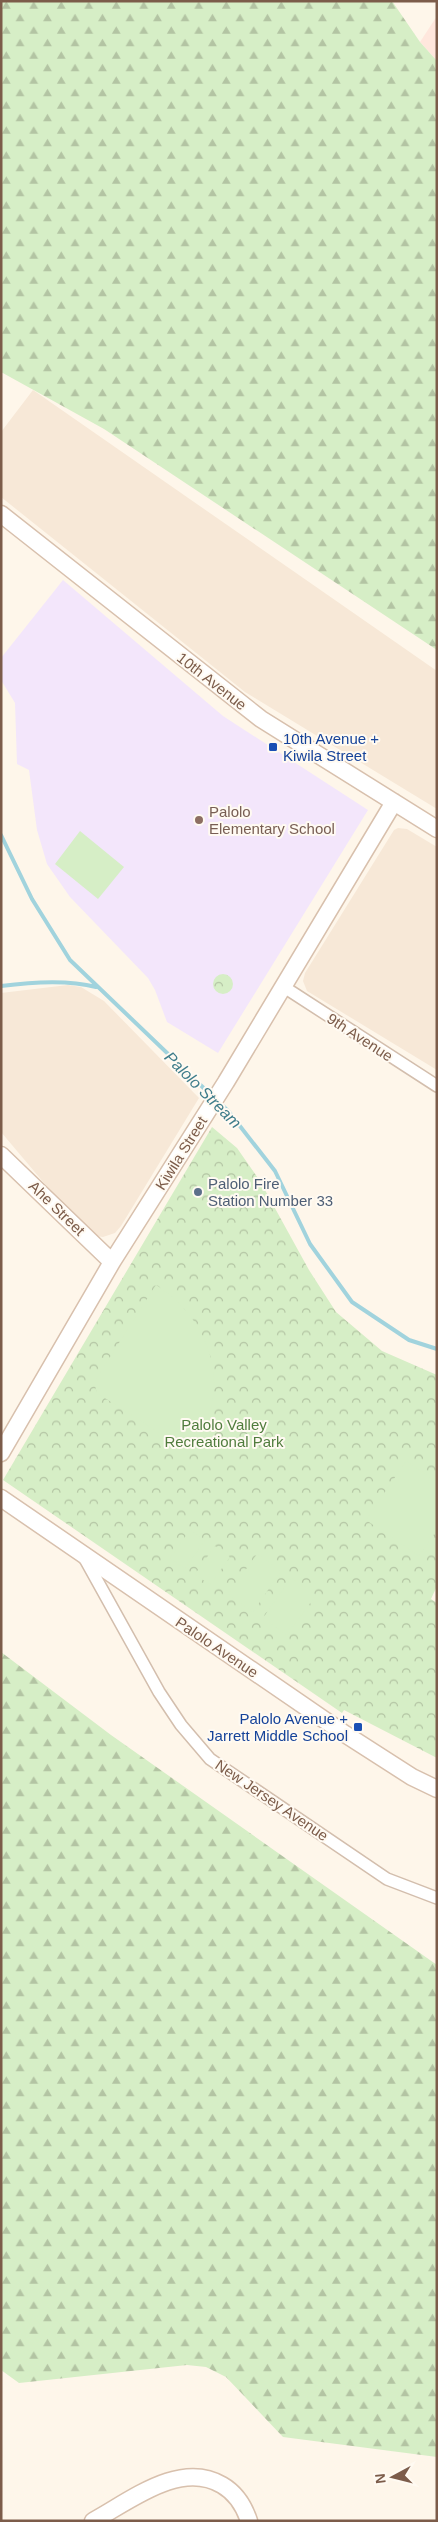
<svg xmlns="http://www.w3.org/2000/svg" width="438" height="2522" viewBox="0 0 438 2522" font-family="Arial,sans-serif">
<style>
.residential{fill:#f7e8d7}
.commercial{fill:#ffe7dd}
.education{fill:#f3e6fb}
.forest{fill:url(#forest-firs)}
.park{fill:url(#park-crowns)}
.pitch{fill:#d6eec6}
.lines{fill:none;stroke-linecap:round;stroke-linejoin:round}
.stream{stroke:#a1d3dd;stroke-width:4}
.street-casing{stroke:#d3bead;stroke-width:14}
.secondary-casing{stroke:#d8c0ad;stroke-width:19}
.street{stroke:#fff;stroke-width:11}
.secondary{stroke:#fff;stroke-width:16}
.transit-dot{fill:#1a4fb4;stroke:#fffaf2;stroke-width:2}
.education-dot{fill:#8d6e63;stroke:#fffaf2;stroke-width:2}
.service-dot{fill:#5c6f8a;stroke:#fffaf2;stroke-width:2}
.labels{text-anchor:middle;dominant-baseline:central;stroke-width:4;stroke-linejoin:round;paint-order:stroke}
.street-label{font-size:15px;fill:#7c5c4a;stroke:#fffaf2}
.transit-label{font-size:15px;fill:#164399;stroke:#fffaf2;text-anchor:start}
.education-label{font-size:15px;fill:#785e54;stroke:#fffaf2;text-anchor:start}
.service-label{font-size:15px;fill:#4e5e75;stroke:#fffaf2;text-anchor:start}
.park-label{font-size:15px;fill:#507c3d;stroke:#fffaf2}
.water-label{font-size:16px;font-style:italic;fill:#3e7c8a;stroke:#fffaf2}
</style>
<defs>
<pattern id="forest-firs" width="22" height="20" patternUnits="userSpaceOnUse" patternTransform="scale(1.25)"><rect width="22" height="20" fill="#d6eec6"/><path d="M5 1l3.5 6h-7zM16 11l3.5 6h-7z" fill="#b3c4a3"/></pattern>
<pattern id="park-crowns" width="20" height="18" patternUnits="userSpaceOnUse" patternTransform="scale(1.25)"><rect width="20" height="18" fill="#d6eec6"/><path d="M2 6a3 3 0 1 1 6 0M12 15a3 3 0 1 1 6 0" fill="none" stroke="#b3c4a3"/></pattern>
</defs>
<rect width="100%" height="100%" fill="#fef6ea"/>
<!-- residential -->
<path class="residential" d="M33,390l404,281v138l-192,-117 -244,-195v-65z
M398,828l9,1 30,18v223l-130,-79 -4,-10 2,-8 89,-143z
M68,985l13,2 23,14 95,97 -78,128 -6,7 -12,4 -7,-1 -30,-27 -65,-77v-139z"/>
<!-- commercial -->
<path class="commercial" d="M437,16v45l-17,-19z"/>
<!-- education -->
<path class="education" d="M63,580l160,136 145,94 -150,243 -51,-31 -12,-32 -7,-12 -78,-81 -23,-33 -10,-34 -8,-60 -12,-6 -2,-61 -14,-23v-22z"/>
<!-- forest -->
<path class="forest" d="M1,1h391l28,41 17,19v589l-333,-221 -103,-57z
M1,1652l110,83 326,230v492l-154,-20 -57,-60 -20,-10 -19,-2 -168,18 -18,-13z"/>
<!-- park -->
<path class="park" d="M213 984a10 10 0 1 1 20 0a10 10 0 1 1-20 0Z
M212,1127l25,21 23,33 49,89 27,42 46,39 55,24v211l-6,13 6,4v155l-93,-48 -2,3 -339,-233z"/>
<!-- pitch -->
<path class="pitch" d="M80,831l44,36 -26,32 -43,-35z
M156,1285c39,24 66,71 56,118 -4,18 -13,34 -21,50l-94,-60 -3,-11z
M406,1461l31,21v48l-18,26 -53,-36z
M190,1530l15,10 -20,29 -15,-11z
M215,1546l15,11 -20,28 -15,-11z
M257,1554l24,17 -28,41 -25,-18z
M291,1578l25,17 -29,40 -24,-17z"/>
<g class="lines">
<!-- stream -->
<path class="stream" d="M1,835l31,64 38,61 142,136
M1,986c30,-4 65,-7 95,1
M218,1101l11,11 46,59 35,73 42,58 57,38 28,9"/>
<defs>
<path id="street" d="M284,987l153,99
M84,1557l75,135 22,33 29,34 177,120 50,19"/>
<path id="secondary" d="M1,514l260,205 176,110
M1,1155l111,107
M1,1453l111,-191 114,-180 168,-280
M1,1498l344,236 67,43 25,12
M93,2521c37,-20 87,-61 129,-36 14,8 22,21 27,36"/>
</defs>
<!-- street casing -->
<use href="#street" class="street-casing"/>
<!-- secondary casing -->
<use href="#secondary" class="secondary-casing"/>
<!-- street -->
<use href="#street" class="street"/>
<!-- secondary -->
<use href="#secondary" class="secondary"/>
</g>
<!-- markers -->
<g class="transit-dot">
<rect x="268" y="742" width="10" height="10" rx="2.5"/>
<rect x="353" y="1722" width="10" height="10" rx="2.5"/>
</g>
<circle class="education-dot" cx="199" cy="820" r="5"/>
<circle class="service-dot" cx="198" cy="1192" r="5"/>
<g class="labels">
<!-- street labels -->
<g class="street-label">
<text transform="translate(212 681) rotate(38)">10th Avenue</text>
<text transform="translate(360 1037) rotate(33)">9th Avenue</text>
<text transform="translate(181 1153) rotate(-58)">Kiwila Street</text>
<text transform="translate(57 1208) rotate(44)">Ahe Street</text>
<text transform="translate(217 1647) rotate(34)">Palolo Avenue</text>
<text transform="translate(272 1800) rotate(34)">New Jersey Avenue</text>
</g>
<!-- transit labels -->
<g class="transit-label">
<text x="283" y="738">10th Avenue +<tspan x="283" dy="17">Kiwila Street</tspan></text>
<text x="348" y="1718" text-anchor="end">Palolo Avenue +<tspan x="348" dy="17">Jarrett Middle School</tspan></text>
</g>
<!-- education labels -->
<g class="education-label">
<text x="209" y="811">Palolo<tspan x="209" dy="17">Elementary School</tspan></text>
</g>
<!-- service labels -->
<g class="service-label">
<text x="208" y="1183">Palolo Fire<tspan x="208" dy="17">Station Number 33</tspan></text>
</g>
<!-- park labels -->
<g class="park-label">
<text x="224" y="1424">Palolo Valley<tspan x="224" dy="17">Recreational Park</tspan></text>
</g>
<!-- water labels -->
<g class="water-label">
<text transform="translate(203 1090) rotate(45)">Palolo Stream</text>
</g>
</g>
<!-- border -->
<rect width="438" height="2522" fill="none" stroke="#7c5c4a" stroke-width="5"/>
<!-- north arrow -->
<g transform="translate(393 2477) rotate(263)" stroke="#fffaf2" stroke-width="4" paint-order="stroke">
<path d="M0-4L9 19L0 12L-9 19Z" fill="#7c5c4a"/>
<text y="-8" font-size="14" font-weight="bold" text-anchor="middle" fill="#7c5c4a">N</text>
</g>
</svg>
